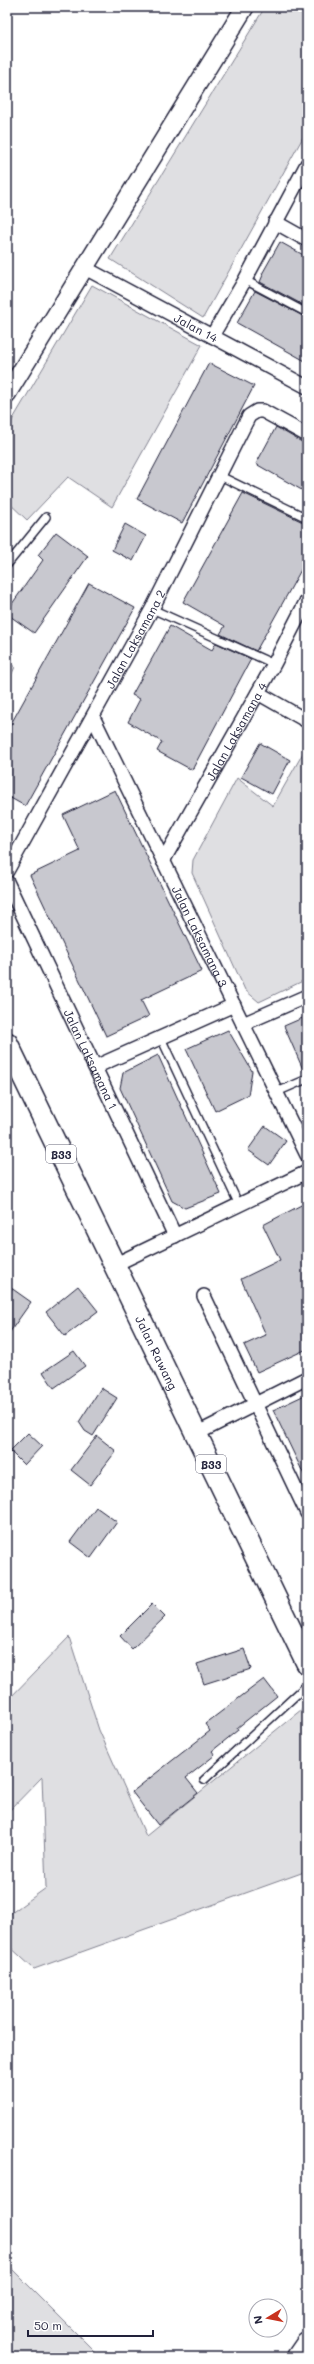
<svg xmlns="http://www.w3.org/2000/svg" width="314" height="2364" viewBox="0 0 314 2364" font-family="Mali,sans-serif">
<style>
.green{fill:#dfdfe2;stroke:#80808e}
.building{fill:#c8c8cf;stroke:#22223b}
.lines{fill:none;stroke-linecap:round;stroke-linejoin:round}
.service-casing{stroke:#22223b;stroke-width:10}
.minor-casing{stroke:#22223b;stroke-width:16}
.tertiary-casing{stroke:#22223b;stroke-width:20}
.primary-casing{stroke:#22223b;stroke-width:24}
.trunk-casing{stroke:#22223b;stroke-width:25}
.service{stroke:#fff;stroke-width:7}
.minor{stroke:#fff;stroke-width:13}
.tertiary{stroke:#fff;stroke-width:17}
.primary{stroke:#fff;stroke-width:21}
.trunk{stroke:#fff;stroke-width:22}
.labels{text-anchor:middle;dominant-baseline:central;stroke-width:3;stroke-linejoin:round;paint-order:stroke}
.shield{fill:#fff;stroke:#646476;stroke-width:1}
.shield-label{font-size:11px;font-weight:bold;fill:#22223b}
.street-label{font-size:12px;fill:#22223b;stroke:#fff}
</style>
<rect width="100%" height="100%" fill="#fff"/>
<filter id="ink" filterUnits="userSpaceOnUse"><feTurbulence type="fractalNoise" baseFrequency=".025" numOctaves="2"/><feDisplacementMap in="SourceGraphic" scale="8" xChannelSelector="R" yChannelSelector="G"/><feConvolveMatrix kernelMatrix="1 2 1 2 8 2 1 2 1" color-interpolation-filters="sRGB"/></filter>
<g filter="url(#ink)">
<!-- green -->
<path class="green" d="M265,7h42v123l-104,188 -93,-59z
M92,285l110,60 -90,162 -44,-30 -41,43 -20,-19v-72z
M7,662l8,5 -8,17z
M307,746v233l-48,23 -14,-12 -53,-117 1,-13 44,-82 36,28z
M69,1637l30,93 47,106 161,-131v166l-273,98 -27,-25v-28l39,-28 -4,-111 -35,36v-112z
M7,2264l93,93h-93z"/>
<!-- building -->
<path class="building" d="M280,242l27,15v50l-47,-25 3,-7 -1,-1z
M255,291l52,27v44l-70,-39z
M209,363l45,23 -72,137 -45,-24z
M276,427l31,18v48l-51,-29z
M243,493l64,31v35l-51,92 -36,-17 5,-8 -42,-24z
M125,524l21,12 -13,25 -21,-11z
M56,532l32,24 -54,77 -27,-19v-3l36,-51 -5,-5z
M89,583l46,25 -110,198 -18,-10v-65z
M170,626l42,24 4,-7 35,16 -59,111 -35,-19 5,-9 -34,-20 12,-23 -8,-4z
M260,743l30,17 -18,34 -31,-17z
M115,790l87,181 -61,29 8,16 -43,20 -76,-161 50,-24 -17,-36z
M307,1016v58h-2l-21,-48z
M228,1030l24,41 -4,24 -33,16 -29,-62z
M158,1055l63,139 -36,14 -13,-7 -52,-113 3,-15z
M265,1126l21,15 -17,24 -21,-15z
M307,1202v147l-50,23 -13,-27 22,-10 -25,-56 39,-19 -17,-35z
M7,1285l24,17 -24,34z
M78,1286l20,25 -33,25 -19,-24z
M74,1351l11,15 -31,22 -11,-16z
M101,1388l16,10 -24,38 -8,-5 -6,-9z
M307,1394v87l-34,-71z
M28,1433l14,13 -18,19 -14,-14z
M97,1436l19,15 -26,34 -19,-15z
M96,1507l21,15 -26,36 -21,-16z
M152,1604l13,13 -33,32 -12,-13z
M244,1649l7,20 -47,15 -7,-20z
M264,1679l13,17 -40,32 1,2 -26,21 3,4 -29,23 12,15 -40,32 -26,-33 78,-61 -5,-7z"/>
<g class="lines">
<defs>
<path id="service" d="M245,280l62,33
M218,475l89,43
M7,565l39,-48
M152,609l122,55
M161,1038l78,167
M277,1092l30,-13
M204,1780l103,-95"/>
<g id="minor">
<path d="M275,222l32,18"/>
<path id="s1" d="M85,268l222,119"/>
<path d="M212,336l33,-56 62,-116"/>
<path d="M258,693l49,28"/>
<path id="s2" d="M93,717l214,438"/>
<path id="s3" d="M163,861l111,-197 33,-64"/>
<path id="s4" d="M7,871l145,-262 97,-193 8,-5h6l44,24"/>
<path id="s5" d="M7,882l168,354"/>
<path d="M243,1024l64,-28"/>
<path d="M95,1067l139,-62"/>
<path d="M114,1265l193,-93"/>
<path d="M204,1296l103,217"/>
<path d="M196,1434l111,-56"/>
</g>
<path id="tertiary" d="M7,394l238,-387"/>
<g id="primary">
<path id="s6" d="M7,1043l300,620"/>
</g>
<path id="trunk" d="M298,2357l9,-13"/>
</defs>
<!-- service casing -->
<use href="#service" class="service-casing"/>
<!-- minor casing -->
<use href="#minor" class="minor-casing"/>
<!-- tertiary casing -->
<use href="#tertiary" class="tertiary-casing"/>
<!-- primary casing -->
<use href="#primary" class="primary-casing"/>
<!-- trunk casing -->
<use href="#trunk" class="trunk-casing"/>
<!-- service -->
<use href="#service" class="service"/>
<!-- minor -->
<use href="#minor" class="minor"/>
<!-- tertiary -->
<use href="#tertiary" class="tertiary"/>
<!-- primary -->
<use href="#primary" class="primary"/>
<!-- trunk -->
<use href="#trunk" class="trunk"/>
</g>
</g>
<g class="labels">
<!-- shield labels -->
<g class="shield">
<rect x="46" y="1145" width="30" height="18" rx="3"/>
<rect x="196" y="1455" width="30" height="18" rx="3"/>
</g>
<g class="shield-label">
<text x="61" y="1154">B33</text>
<text x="211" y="1464">B33</text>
</g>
<!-- street labels -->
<g class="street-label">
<text stroke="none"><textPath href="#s1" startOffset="126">Jalan 14</textPath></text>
<text stroke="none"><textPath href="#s4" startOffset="265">Jalan Laksamana 2</textPath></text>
<text stroke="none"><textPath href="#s3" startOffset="149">Jalan Laksamana 4</textPath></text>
<text stroke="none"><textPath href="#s2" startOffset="244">Jalan Laksamana 3</textPath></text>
<text stroke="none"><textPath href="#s5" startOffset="196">Jalan Laksamana 1</textPath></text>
<text stroke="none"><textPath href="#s6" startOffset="344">Jalan Rawang</textPath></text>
</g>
</g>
<!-- margin -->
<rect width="314" height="2364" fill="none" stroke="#fff" stroke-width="24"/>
<rect x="12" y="12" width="290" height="2340" fill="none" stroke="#22223b" stroke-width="1.5" filter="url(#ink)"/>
<!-- north arrow -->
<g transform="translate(268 2318) rotate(260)"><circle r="19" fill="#ffffff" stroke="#a7a7b1"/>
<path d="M0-3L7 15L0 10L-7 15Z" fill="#c8321e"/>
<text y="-6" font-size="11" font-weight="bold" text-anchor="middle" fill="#22223b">N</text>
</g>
<!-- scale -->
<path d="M28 2330v6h125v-6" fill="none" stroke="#22223b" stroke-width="2"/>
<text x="34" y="2330" font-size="12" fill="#22223b" stroke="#ffffff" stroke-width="3" paint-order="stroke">50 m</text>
</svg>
